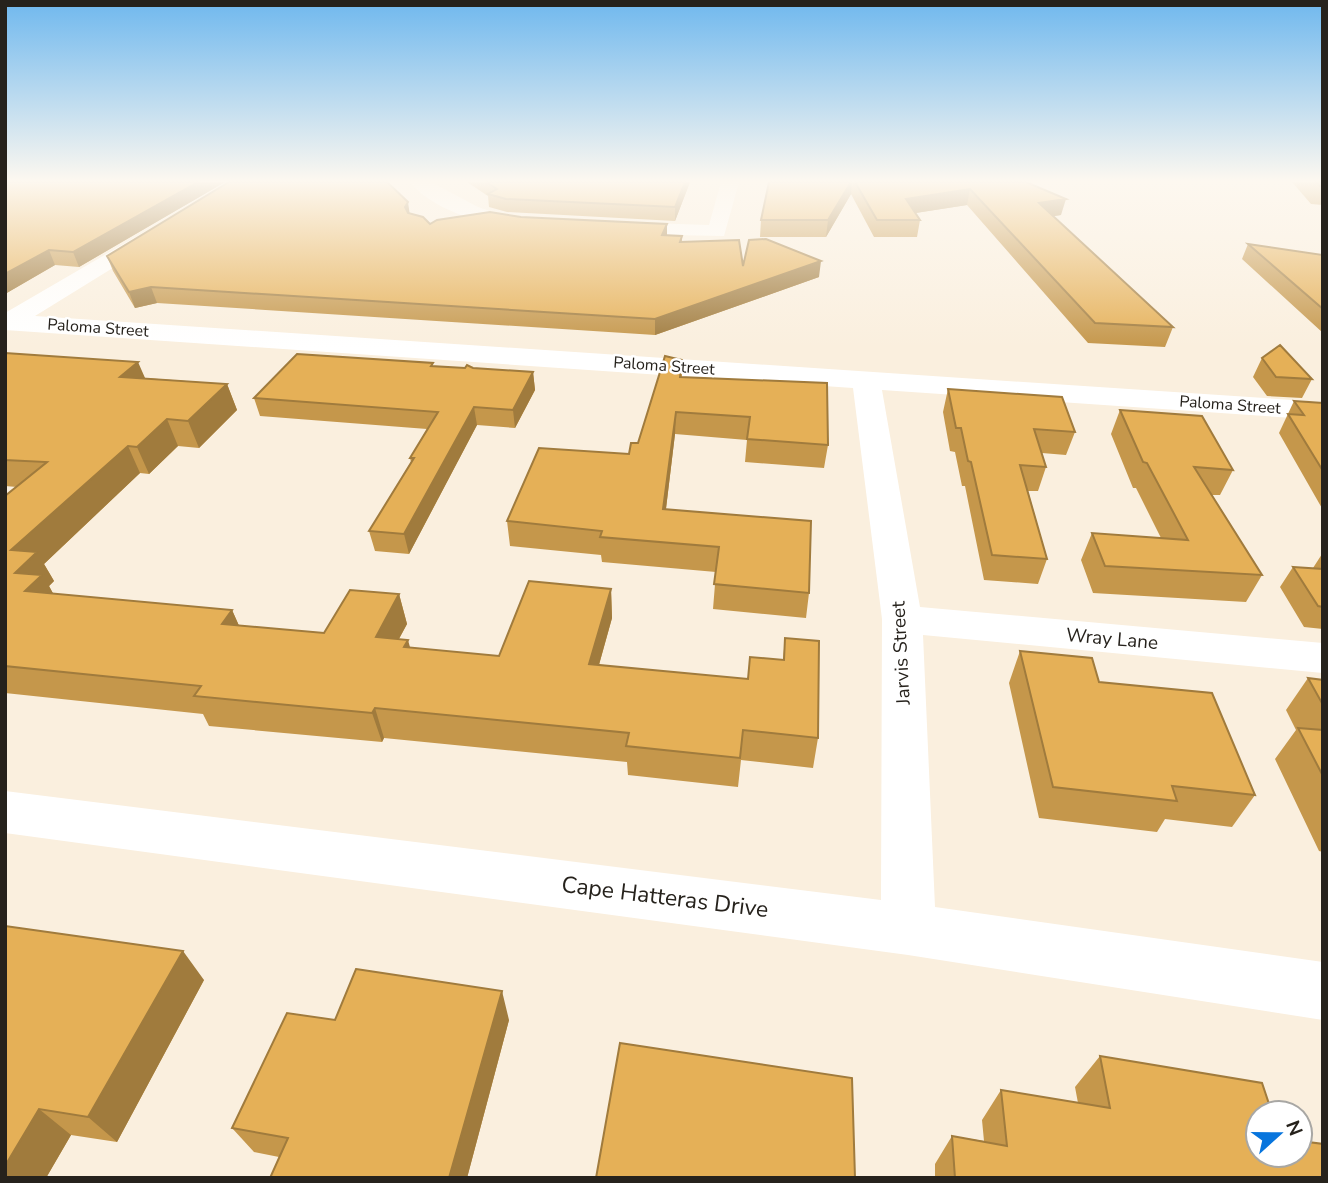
<svg xmlns="http://www.w3.org/2000/svg" width="1328" height="1183" viewBox="0 0 1328 1183" font-family="'Nunito Sans',sans-serif">
<style>
.lines{fill:none;stroke-linecap:round;stroke-linejoin:round}
.minor{fill:#fff;fill-rule:evenodd}
.wall{fill:#c5974b}
.shaded-wall{fill:#a07b3d}
.building{fill:#e5b057;stroke:#a07b3d;stroke-width:2}
.labels{text-anchor:middle;dominant-baseline:central;stroke-width:5;stroke-linejoin:round;paint-order:stroke}
.far-street-label{font-size:16px;fill:#26221c;stroke:#fff}
.street-label{font-size:19px;fill:#26221c;stroke:#fff}
.near-street-label{font-size:23px;fill:#26221c;stroke:#fff}
</style>
<rect width="100%" height="100%" fill="#faefde"/>
<g class="lines">
<!-- minor -->
<path class="minor" d="M230,182h22l-217,134 1288,86v18l-441,-30 38,217 403,36v30l-400,-38 12,272 388,55v58l-415,-65 -903,-122v-42l876,109 1,-281 -29,-231 -848,-58v-17z
M410,182h21l47,25 21,7 37,6 3,4 -3,4 -7,2c-37,-3 -94,-17 -119,-48z
M721,182h18l-15,54 -107,-2 -7,-2 -3,-4 3,-4 7,-2 92,3z"/>
</g>
<!-- wall -->
<path class="wall" d="M5,182h220l-146,85 -24,-2 -50,29z
M467,182h223l-15,39 -168,-9 -18,-5 -1,-11z
M769,182h257l35,33 -8,1 120,111 -8,20 -77,-4 -121,-138 -52,8 5,7 -3,17h-43l-23,-43 -25,43h-66l1,-17z
M1292,182h31v23l-12,-1z
M410,214l20,10 91,-7 146,18 15,1v6l61,24 76,11 -164,58 -498,-32 -22,5 -22,-37 -6,-15z
M1248,244l75,11v78l-81,-74z
M5,353l140,25 82,6 10,26 -38,38 -21,-2 -29,28 -9,-1 -96,91 10,17 -5,5 4,8 179,16 7,16 85,7 75,-39 8,30 -8,15 11,9 89,8 112,-67 1,29 -13,47 149,14 35,-19 2,-22 33,100 -5,30 -72,-8 -3,27 -110,-12 -1,-13 -243,-24 -2,4 -173,-16 -6,-12 -198,-21v-196l12,-10 -12,-1z
M1262,358l50,21 -10,19 -35,-2 -14,-19z
M682,360v17l146,68 -4,23 -79,-6 2,-22 -72,-6 -9,75 143,84 -3,25 -93,-9 3,-37 -114,-10 -1,-7 -91,-9 -3,-25 122,-67 9,-11z
M433,366l100,6 2,18 -20,38 -38,-3 -68,129 -34,-3 -6,-20 42,-69 -1,-4 17,-29 -167,-13 -6,-18z
M948,389l127,43 -9,23 -24,-2 4,14 -8,24h-10l19,68 -9,25 -54,-4 -19,-94h-3l-7,-34 -5,-1 -7,-39z
M1294,401l29,2v107l-44,-77z
M1120,410l113,60 -13,25h-8l50,80 -16,27 -153,-9 -12,-33 11,-27 69,5 -25,-50h-3l-22,-54z
M1322,554h1v75l-19,-2 -24,-40 13,-20 20,1z
M1020,651l79,31 156,113 -23,32 -67,-8 -8,13 -118,-14 -30,-135z
M1308,678l15,2v172l-4,-1 -44,-92 21,-29 -10,-20z
M5,926l199,54 -87,162 -46,-7 -25,43h-41z
M335,1020h174l-42,158h-197l9,-21 -25,-5 -22,-24z
M1100,1056l158,99 65,23h-388v-14l17,-28 32,5 -2,-21 19,-30 77,13 -3,-16z"/>
<!-- shaded-wall -->
<path class="shaded-wall" d="M198,182h27l-146,85 -6,-15z
M685,182h5l-15,39v-14z
M851,182h1l-1,12 -25,43 2,-17z
M970,189l-3,16 -64,10 3,-16z
M1066,199l-5,16 -26,4 4,-16z
M408,202l2,14 -5,-9z
M667,224v14l-5,-3z
M49,250l6,15 -50,29v-20z
M821,261l-2,16 -164,58v-16z
M151,287l6,16 -22,5 -6,-16z
M138,362l11,25 -29,-10z
M533,372l2,18 -20,38 -2,-18z
M227,384l10,26 -38,38 -11,-27z
M474,407l3,18 -68,129 -5,-20z
M676,412l-1,22 -12,99v-24z
M167,419l11,27 -29,28 -12,-27z
M128,446l12,27 -96,91 10,17 -5,5 10,18 -16,16 -28,-47 -4,-23z
M611,589l1,29 -21,75 -2,-29z
M399,594l8,30 -23,42 -8,-29z
M232,610l13,29 -23,-15z
M408,640l8,29 -12,-22z
M375,708l9,30 -2,4 -10,-29z
M183,951l21,29 -87,162 -29,-25z
M502,991l7,29 -42,158h-18z
M39,1109l32,26 -25,43h-41v-12z"/>
<!-- building -->
<path class="building" d="M5,182h193l-125,70 -24,-2 -44,24z
M229,182h158l21,20 -3,5 3,6 15,4 7,7 7,-4 53,-8 31,5 146,7 -5,11 20,1 -2,6 59,-2 4,26 6,-26 17,-1 55,22 -166,58 -504,-32 -22,5 -22,-36z
M486,182h199l-10,25 -169,-8 -18,-5 9,-5z
M769,182h82l-23,38h-67z
M855,182h171l40,17 -27,4 134,124 -78,-4 -125,-134 -64,10 14,21h-43z
M1316,182h7v4h-3z
M1248,244l75,11v54z
M1280,345l32,34 -36,-2 -14,-19z
M5,353l133,9 -18,15 107,7 -39,37 -21,-2 -30,28 -9,-1 -117,104 26,2 -22,21 27,2 -17,16 207,19 -10,14 102,9 26,-43 49,4 -23,43 32,3 -4,7 95,9 30,-75 82,8 -22,75 159,15 2,-22 34,3 1,-22 34,3 -1,97 -75,-8 -3,28 -114,-12 3,-13 -254,-25 -3,5 -178,-17 7,-10 -196,-20v-170l42,-34 -42,-2z
M297,354l136,9 -2,3 34,2 2,-3 6,3 60,4 -20,38 -39,-3 -70,127 -35,-3 45,-73h-4l28,-46 -184,-14z
M665,356l17,4 -2,17 147,6 1,62 -81,-6 3,-22 -74,-5 -13,97 148,12 -2,72 -95,-9 5,-37 -119,-10 2,-6 -95,-10 32,-73 90,6 2,-11h7z
M948,389l114,8 13,35 -41,-3 12,38 -26,-2 27,94 -55,-4 -21,-93 -3,-1 -7,-33h-5z
M1294,401l29,2v68l-35,-57 16,1z
M1120,410l82,6 31,54 -39,-3 68,108 -157,-9 -13,-33 96,7 -41,-77 -4,-1z
M1293,567l30,2v38l-5,-1z
M1020,651l72,7 7,24 113,11 43,102 -83,-9 5,15 -124,-14z
M1308,678l15,2v25z
M1298,728l25,2v46z
M5,926l178,25 -95,166 -49,-8 -34,57z
M356,969l146,22 -53,187h-179l18,-40 -56,-10 55,-115 48,7z
M620,1043l232,35 3,100h-259z
M1100,1056l162,27 10,30h-14v42h42v-14l23,3v34h-368l-3,-42 55,10 -6,-56 109,18z"/>
<!-- sky -->
<linearGradient id="sky" x2="0" y2="1"><stop stop-color="#6fb8ee"/><stop offset="0.52" stop-color="#fdf8f0"/><stop offset="1" stop-color="#fdf8f0" stop-opacity="0"/></linearGradient>
<rect width="1328" height="348" fill="url(#sky)"/>
<g class="labels">
<!-- far-street labels -->
<g class="far-street-label">
<text transform="translate(98 328) rotate(4)">Paloma Street</text>
<text transform="translate(664 366) rotate(4)">Paloma Street</text>
<text transform="translate(1230 405) rotate(4)">Paloma Street</text>
</g>
<!-- street labels -->
<g class="street-label">
<text transform="translate(1112 639) rotate(5)">Wray Lane</text>
<text transform="translate(901 653) rotate(-93)">Jarvis Street</text>
</g>
<!-- near-street labels -->
<g class="near-street-label">
<text transform="translate(665 897) rotate(7)">Cape Hatteras Drive</text>
</g>
</g>
<!-- border -->
<rect width="1328" height="1183" fill="none" stroke="#26221c" stroke-width="14"/>
<!-- north arrow -->
<g transform="translate(1279 1134) rotate(69)"><circle r="33" fill="#ffffff" stroke="#a8a7a4" stroke-width="2"/>
<path d="M0-5L12 26L0 18L-12 26Z" fill="#0875dd"/>
<text y="-10" font-size="19" font-weight="bold" text-anchor="middle" fill="#26221c">N</text>
</g>
</svg>
